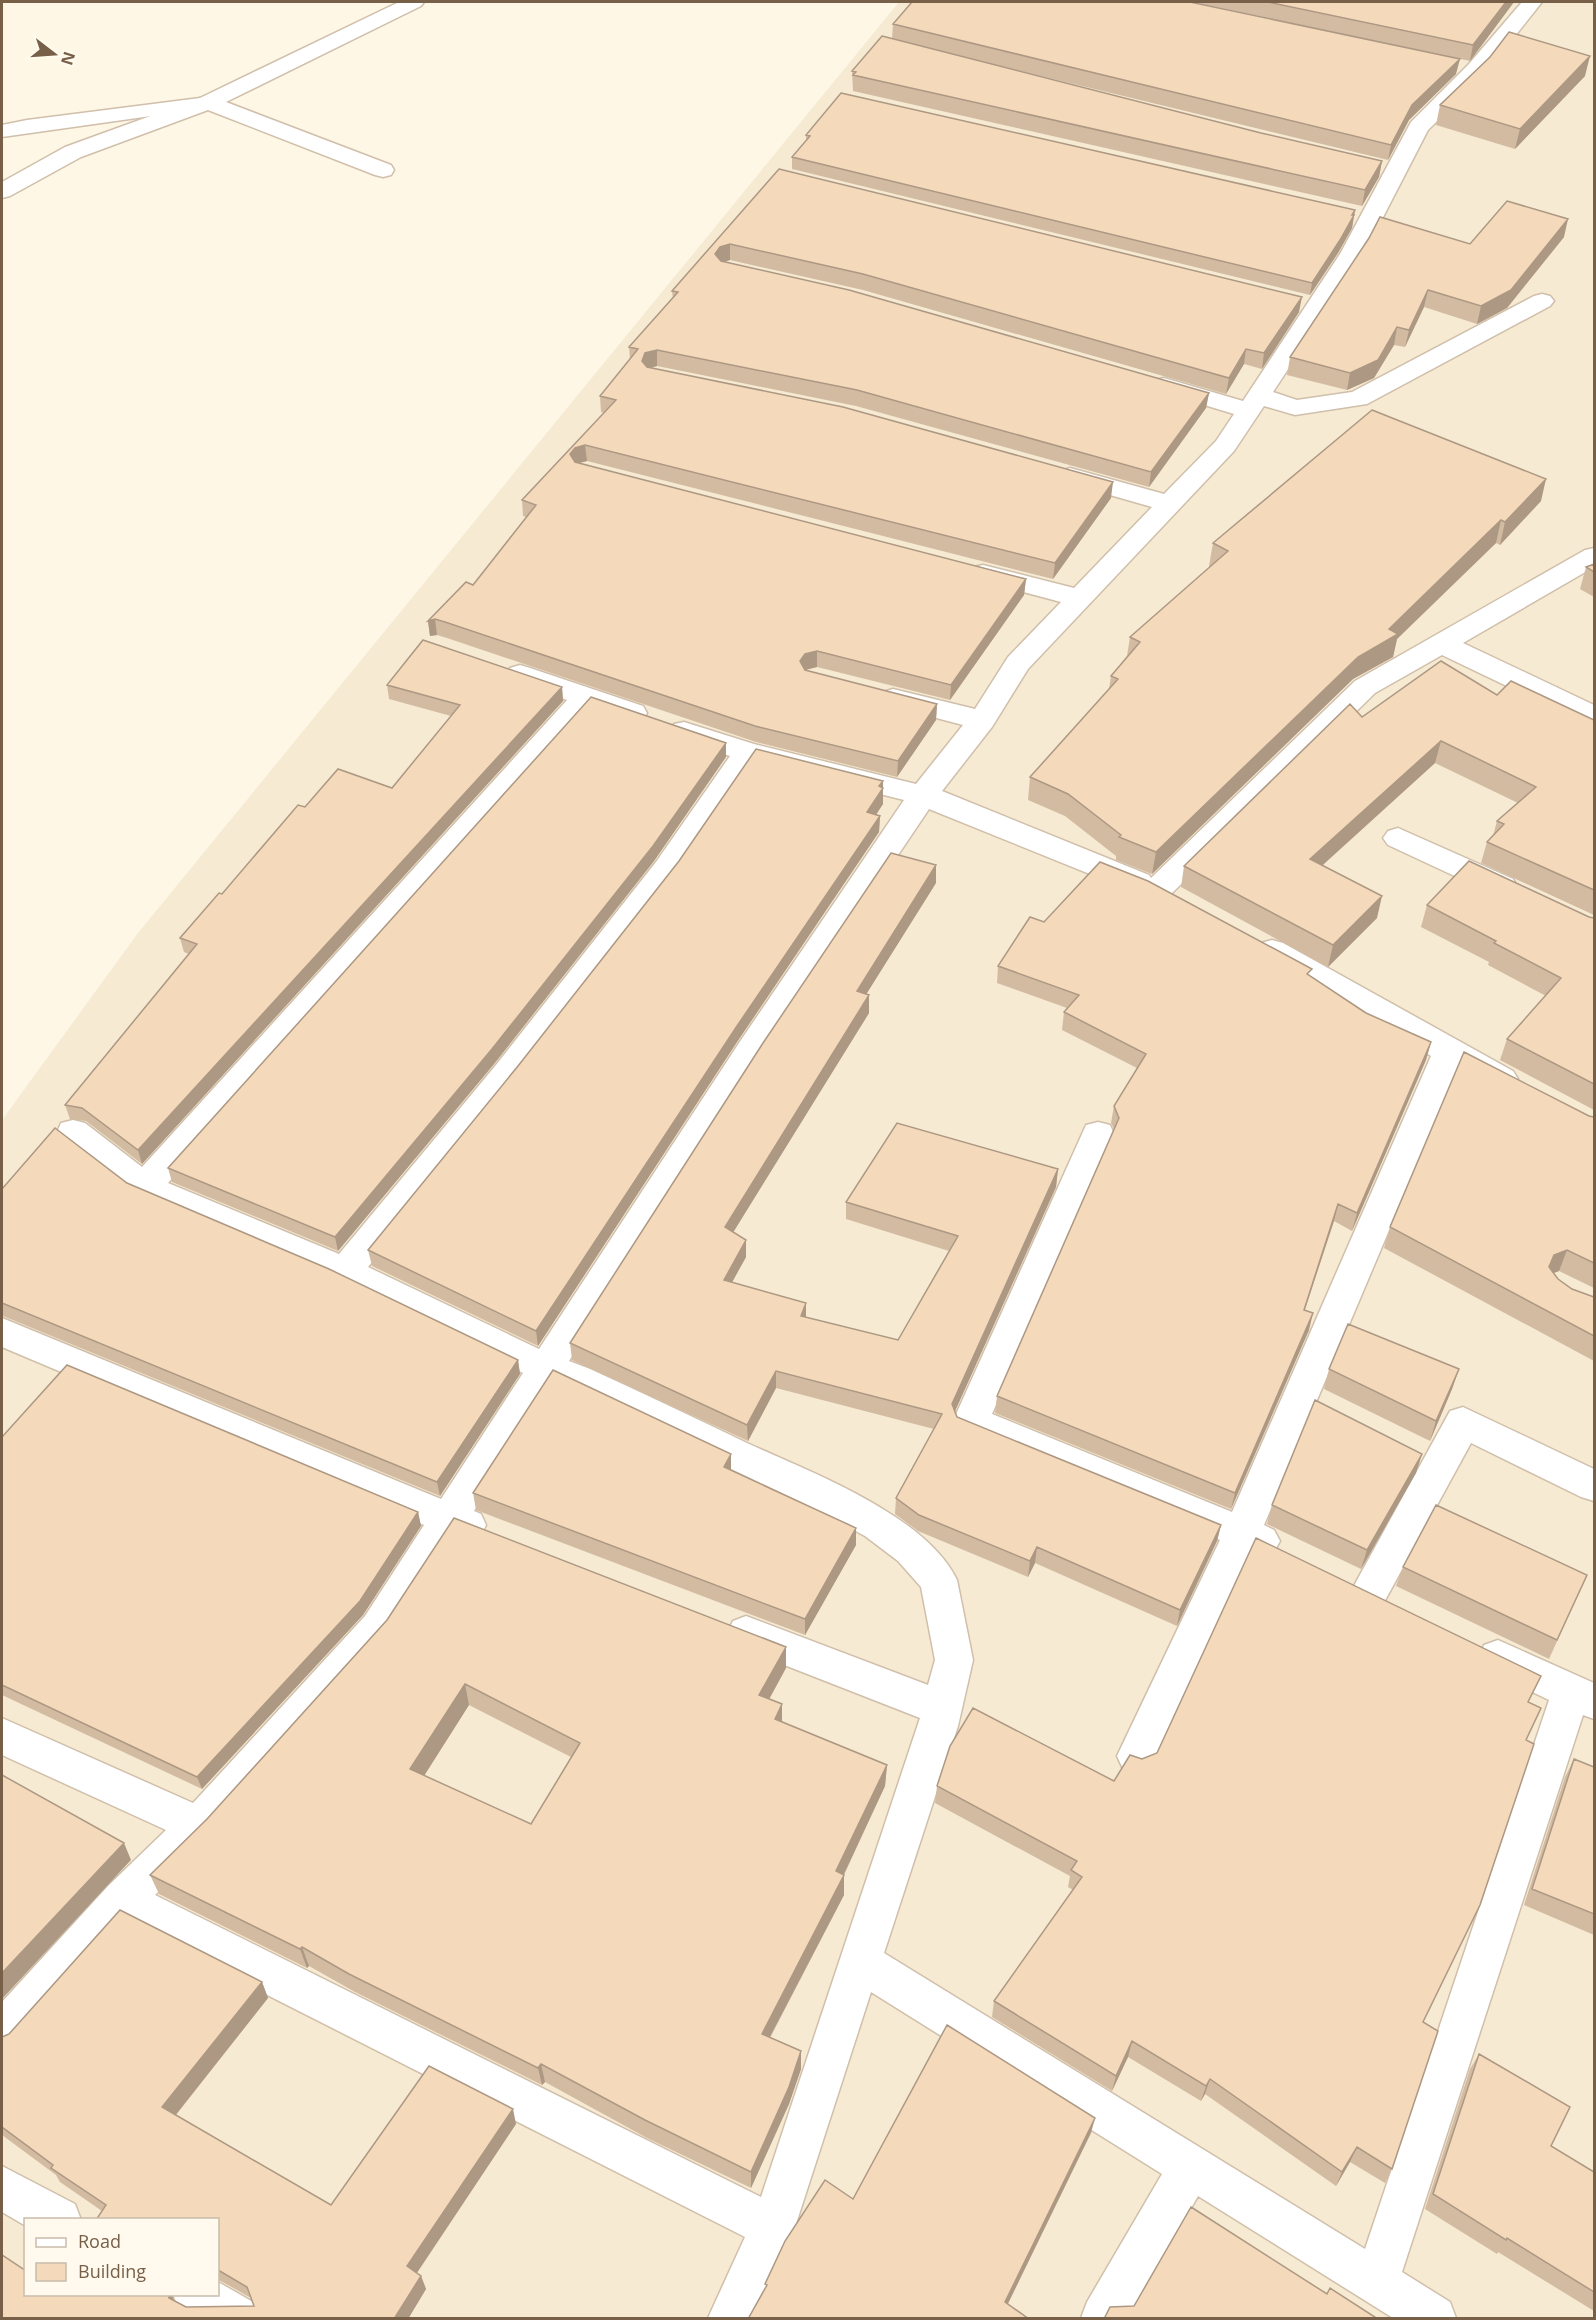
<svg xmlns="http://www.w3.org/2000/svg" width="1596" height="2320" viewBox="0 0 1596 2320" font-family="'Open Sans',sans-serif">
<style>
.residential{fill:#f6ead3;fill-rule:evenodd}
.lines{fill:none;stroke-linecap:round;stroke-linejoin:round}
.service-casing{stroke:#d0bfaa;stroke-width:3}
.minor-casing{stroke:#d0bfaa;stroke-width:3}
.service{fill:#fff;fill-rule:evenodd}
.minor{fill:#fff;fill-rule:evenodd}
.wall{fill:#d3bba1;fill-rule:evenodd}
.shaded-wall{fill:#ac9883}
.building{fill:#f5d9bb;stroke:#ac9883;stroke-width:1.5;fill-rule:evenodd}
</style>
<rect width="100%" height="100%" fill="#fef7e5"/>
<!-- residential -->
<path class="residential" d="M899,2h695v2316h-1592v-1198l136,-187zM26,2220h192v74h-192z"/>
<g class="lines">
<defs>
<path id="service" d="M208,97l7,2 3,4 -3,4 -213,30v-12l25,-5z"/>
<path id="minor" d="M399,2h25l-3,4 -195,96 165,63 3,5 -3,5 -8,2 -8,-2 -167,-65 -127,47 -71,39 -8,2v-16l63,-35 135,-49z
M1522,2h20l-58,73 -56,55 -64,124 -91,138 24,8 55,-8 182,-96 8,-2 8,2 4,5 -4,5 -183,98 -72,11 -31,-9 -30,45 -206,218 -36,58 -50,64 207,84 2,3 204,-197 230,-131 9,-2v19l-131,76 131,62v20l-10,-2 -142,-68 -67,38 -207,204 -11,4 -11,-4 -3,-6 -5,1 -11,-3 -198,-80 -168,250 -192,302 21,8c53,24 105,49 157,74 63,29 179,72 210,137l16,80 -15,66 -74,227 481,296 184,-549 -65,-31 -5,-12 5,-12 14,-5 96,43v36l-11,-4 -181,557 48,30 6,16h-63l-195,-122 -70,122h-47l6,-16 75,-128 -291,-182 -76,235 -41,91h-46l37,-81 -618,-313 -110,124 -15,6v-52l106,-116 58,-56 -164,-75v-37l191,85 172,-187 59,-91 -422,-178v-29l439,181 82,-126 -190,-92 -201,-85 -71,-55 -4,-9 4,-9 12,-3 12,3 57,44 425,-467 -57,-20 -4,-6 4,-6 10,-3 10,3 113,38 4,7 -4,7 -10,2 -42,-13 -423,474 171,71 157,-189 160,-203 74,-106 -56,-18 -4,-7 4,-7 10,-2 70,22 162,40 47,-59 -80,-21 -4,-6 4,-6 10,-3 82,20 33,-52 53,-55 -87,-23 -4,-6 4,-6 9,-2 91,23 78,-81 -91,-26 -4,-5 4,-5 9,-3 94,26 52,-53 18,-27 -79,-24 -3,-5 3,-5 9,-2 79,23 97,-147 71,-132 57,-57zM755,763l149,37 -165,243 -200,306 -171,-82 150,-186 160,-205zM554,1385l249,118 62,33 33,25 23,26 14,73 -7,25 -182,-69 -13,5 -6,12 6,12 187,73 -159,479 -606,-302 58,-57 178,-198 66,-103 11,4 13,-5 5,-11 -5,-11 -7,-3z
M1398,828l115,51 4,7 -4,7 -11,3 -11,-3 -103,-48 -5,-7 5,-7z
M1272,940l11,3 230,128 5,8 -5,8 -11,4 -45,-21 -193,455 10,5 6,11 -6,11 -13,5 -10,-4 -100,216 -14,5 -14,-5 -6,-13 103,-216 -262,-108 -5,-11 129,-287 4,-9 12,-3 12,3 4,9 -122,280 240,98 199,-456 -170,-97 -4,-8 4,-8z
M1463,1407l131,62v32l-13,-4 -110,-54 -89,163 -13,4 -13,-4 -6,-12 6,-12 94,-171z
M2,2166l73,38 6,16h-55v6l-24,-14z
M218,2282l35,20 6,16h-65l-15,-8 -6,-16h45z"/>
</defs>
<!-- service casing -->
<use href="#service" class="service-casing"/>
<!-- minor casing -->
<use href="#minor" class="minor-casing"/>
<!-- service -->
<use href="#service" class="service"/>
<!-- minor -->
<use href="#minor" class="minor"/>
</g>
<!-- wall -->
<path class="wall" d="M1193,2h321l-44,59z
M893,24l563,50 -47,46 -21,40 -413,-100 286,73 121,28 -3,16 -17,29 -509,-115 -1,-20 40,-32z
M1585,76l-70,73 -79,-24 4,-20z
M806,135l549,75 -3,18 -14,25 -28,42 -518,-126v-12l14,-16z
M779,169l520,143 -37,57 -18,-5 -18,30 -363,-104 -133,-30 -6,2 485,131 -3,15 -57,79 -293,-81 -199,-40 -6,2 460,130 -58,81 -466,-118 -9,2 448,116 -2,16 -74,105 -133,-33 -12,3 132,34 -1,16 -39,57 -141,-35 -309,-104 -10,-3 -7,1 -2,-15 45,-36 53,-68 -3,-1 -1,-16 82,-87 -3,-1 -1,-16 30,-37 -1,-12 44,-48 -1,-8z
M1564,237l-57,71 -30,16 -53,-17 -19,40 -11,-2 -20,33 -27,12 -60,-15 3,-18 180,-113z
M1541,501l-41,44 -4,-2 -99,96 -4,18 -40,22 -201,195 -36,-14v-4l-51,-40 -37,-16 2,-23 79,-88 2,-13 16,-20 3,-19 80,-70 -1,-1 4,-23z
M1594,564v33l-14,-8 6,-22z
M387,685l175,2 1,14 -421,463 -56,-43 -16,-2 -5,-14 124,-151 -5,-2 -4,-14 125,-131 87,-19 59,-72 -62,-17z
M1497,695l97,25v195l-113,-52 6,-21 6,-6 4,-15 21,-18 -83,-40 -112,102 54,53 -49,49 -147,-80 3,-21 178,-149z
M726,757l-72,104 -160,203 -156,187 -166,-69 -4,-14z
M883,781v23l-7,11 4,1 -1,16 -142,210 -199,304 -166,-80 -4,-16z
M936,883l-70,111 3,19 -136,219 13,8v17l-14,25 74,21v14l92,23 51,-89 -103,-32v-17l212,-33 -2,18 -101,224 2,6 264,108 -4,16 -40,85 -142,-63 -7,14 -110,-46 -23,-17 1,-16 38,-69 -158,-41 -28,53 -176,-81 -2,-17z
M1427,905l167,13v192l-94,-50 7,-21 39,-43 -58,-31 1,-3 -68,-35z
M1044,922l266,54 56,37 65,29 -5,18 -74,171 -18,-10 -29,89 4,20 -78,179 -236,-96 2,-17 117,-267 -3,-6 3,-17 23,-38 -75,-38 2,-18 3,-4 -70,-25 1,-17z
M1589,1116l5,1v171l-35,-17 -6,2 5,6 14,10 22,8v64l-210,-113 6,-21z
M127,1183l391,177 2,14 -80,122 -437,-180 -1,2v-129z
M1329,1369h130l-7,20 -22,52 -106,-52z
M2,1437l416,75 3,14 -58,89 -161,174 -200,-94z
M1422,1454l-6,19 -55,96 -94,-45 5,-19z
M731,1471l125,74 -51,90 -329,-125 -3,-17z
M1403,1567l184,8 -38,84 -153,-73z
M387,1620l399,48 -17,31 13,23 105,43 -2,21 -41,89v20l-74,143 31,13v18l-12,35 -38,84 -104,-50 -102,-56 -3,3 -187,-93 -46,-26 -2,2 -148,-74 -9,-19 57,-56zM469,1705l102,52 -40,67 -107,-48z
M1529,1702l-3,38 -103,282 -31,147 -7,14 -35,-21 -14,24 -131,-92 -4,7 -73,-44 -16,34 -120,-74 2,-16 79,-111 -5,-3 2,-11 -135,-73 2,-17 177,-5 28,-22z
M1574,1759l20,8v168l-70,-30 41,-128z
M262,1982l6,16 -92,117 155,90 185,-81 -99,149 4,3 5,13 -18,30h-406l24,-24h146l2,5 12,7 68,-1 -3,-8 -32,-18 -1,1v-61l-116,-9 -42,-29 -4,-7 -54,-40v-98z
M1479,2054l72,92 43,26v139l-96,-59 -1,2 -72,-45 45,-140z"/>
<!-- shaded-wall -->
<path class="shaded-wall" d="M1506,2h8l-44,59 3,-16z
M1590,56l-5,20 -70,73 5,-20z
M1460,59l-4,15 -47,46 -21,40 3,-15 21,-40z
M1382,161l-3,16 -17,29 3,-16z
M1355,210l-3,18 -14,25 -28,42 2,-12z
M1568,219l-4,18 -57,71 -30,16 4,-18z
M730,244v16l-10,3 -5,-9 5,-7z
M1428,290l-4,17 -19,40 4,-17z
M1302,297l-3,15 -37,57 2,-16z
M1397,327l-3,18 -20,33 -27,12 3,-17z
M1246,349l-2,15 -18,30 3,-16z
M657,350v16l-11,3 -4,-8 3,-8z
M1209,393l-3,15 -57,79 2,-15z
M585,445l2,16 -11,3 -6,-10 5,-6z
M1546,479l-5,22 -41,44 5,-23z
M1113,482l-2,16 -58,81 2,-16z
M1501,520l-5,23 -99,96 -4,18 -40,22 -201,195 4,-22z
M1026,579l-2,16 -74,105 1,-15z
M435,619l2,16 -7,1 -2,-15z
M817,651v16l-12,3 -5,-9 5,-7z
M562,687l1,14 -421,463 -4,-14z
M937,704l-1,16 -39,57 1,-16z
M1441,741l-6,22 -129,117 4,-21z
M726,743v14l-72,104 -160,203 -156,187 -3,-14z
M883,781v23l-16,24v-16l12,-26z
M880,816l-1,16 -142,210 -199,304 -2,-15 201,-305z
M936,865v18l-79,126v-18z
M1382,896l-5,22 -49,49 5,-22z
M869,995v18l-143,231 -1,-17z
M1431,1042l-5,18 -74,171 5,-18z
M1058,1169l-2,18 -105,233 1,-16z
M1338,1204l-4,17 -35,105 5,-16z
M746,1240v17l-22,40v-17z
M1567,1250l-8,21 -13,5 8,-21z
M806,1303v17l-5,-4z
M1313,1313l-4,17 -78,179 4,-16z
M518,1360l2,14 -80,122 -3,-14z
M1459,1369l-7,20 -22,52 6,-20z
M776,1371v17l-28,53 -1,-16z
M731,1454v18l-7,-5z
M1422,1454l-6,19 -55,96 6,-19z
M418,1512l3,14 -58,89 -161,174 -5,-12z
M1221,1525l-4,16 -40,85 3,-16z
M856,1528v17l-51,90v-16z
M1037,1547l-2,16 -7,14 2,-16z
M786,1647v21l-26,48 -1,-21z
M465,1684l4,21 -54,85 -5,-21z
M782,1704v21l-7,-6z
M887,1765l-2,21 -49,105v-20z
M124,1843l7,17 -129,139v-26z
M844,1875v20l-82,157v-18z
M302,1947l7,19 -2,2 -7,-19z
M262,1982l6,16 -98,124 -8,-15z
M1132,2041l-4,16 -16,34 4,-15z
M801,2051v18l-12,35 -38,84v-16z
M541,2064l4,18 -3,3 -4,-17z
M1210,2079l-5,15 -4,7 5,-15z
M513,2109l3,15 -104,156 -5,-14z
M1095,2118l-4,15 -89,183 3,-14z
M1357,2147l-7,15 -14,24 6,-14z
M421,2276l5,13 -18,30h-14z
M168,2295h4l5,16 -8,-13z"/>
<!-- building -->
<path class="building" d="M912,2h278l270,57 -48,46 -21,40 -498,-121z
M1268,2h238l-33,43z
M1509,32l81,24 -70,73 -80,-24 50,-48z
M882,36l379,97 121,28 -17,29 -512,-115 3,-3 -4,-1z
M841,93l514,117 -3,5h2l-14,25 -28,43 -520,-126 18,-21 -4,-1z
M779,169l523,128 -38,56 -18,-4 -17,29 -366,-104 -133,-30 -10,3 -5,7 6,7 128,29 360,103 -58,79 -294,-82 -200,-40 -12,3 -3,8 5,6 196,40 270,75 -58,81 -470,-118 -10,3 -5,6 5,8 451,117 -75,106 -134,-34 -12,3 -5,7 5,9 132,34 -39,57 -143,-35 -310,-104 -10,-3 -7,2 38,-39 7,3 63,-80 -14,-5 94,-100 -16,-4 38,-47 -9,-2 49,-55 -6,-1z
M1507,201l61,18 -57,71 -30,16 -53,-16 -19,40 -12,-3 -19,33 -28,13 -60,-16 79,-119 11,-21 90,27z
M1372,410l174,69 -41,43 -4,-2 -112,109 9,5 -40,23 -202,195 -37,-15 2,-2 -53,-41 -38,-17 88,-98 -7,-3 29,-34 -10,-5 98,-86 -15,-8z
M1594,564v8l-8,-5z
M423,640l139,47 -424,463 -56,-42 -17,-3 132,-161 -17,-6 39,-45 3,1 76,-89 7,2 33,-38 54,19 68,-83 -73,-20z
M1441,661l56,34 14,-14 83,39v170l-107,-48 17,-18 -7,-3 39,-34 -95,-46 -131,118 72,37 -49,49 -149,-79 166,-162 12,13z
M591,697l135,46 -73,103 -161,203 -157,188 -167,-69z
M756,749l127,32 -4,5 4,2 -16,24 13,4 -143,210 -201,305 -168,-81 150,-184 161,-205z
M891,853l45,12 -79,126 12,4 -144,232 21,13 -22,40 82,23 -5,13 97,24 60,-104 -112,-34 51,-79 161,46 -106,235 5,13 264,108 -41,85 -143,-63 -7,14 -111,-46 -23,-17 46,-84 -166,-43 -29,54 -177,-82 193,-300z
M1469,861l120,56 5,1v166l-87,-45 54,-61 -67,-35 2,-2 -69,-36z
M1100,862l48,19 164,88 -5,5 59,39 65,29 -74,171 -19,-9 -34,106 9,3 -78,180 -238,-97 122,-278 -5,-12 32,-52 -82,-42 15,-17 -81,-29 32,-49 14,5z
M1464,1052l125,64 5,1v146l-27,-13 -13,5 -5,12 9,12 14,10 22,8v39l-204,-109z
M55,1128l72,55 202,86 189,91 -81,122 -435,-179v-114z
M1348,1324l111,45 -23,52 -107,-52z
M67,1365l351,147 -58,89 -163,176 -195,-92v-248z
M553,1370l178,84 -7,13 132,61 -51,91 -332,-126z
M1315,1400l107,54 -55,96 -95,-45z
M1436,1505l151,70 -30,65 -154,-73z
M454,1518l332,129 -27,48 23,9 -7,15 112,46 -51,106 8,4 -82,159 39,17 -12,36 -38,85 -106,-52 -104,-56 -3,4 -189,-94 -47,-27 -2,2 -150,-74 57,-56 180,-199zM465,1684l115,59 -49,81 -121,-55z
M1256,1538l285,138 -13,26 13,6 -15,32 8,4 -54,161 -57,117 15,9 -46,138 -35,-22 -15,25 -132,-93 -4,7 -74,-45 -16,35 -122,-75 88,-124 -11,-7 6,-9 -140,-75 13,-40 23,-38 141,73 16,-26 12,4 15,-6z
M1574,1759l20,8v147l-62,-25z
M2,1775l122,68 -122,130z
M120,1910l142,72 -100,125 169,98 98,-139 84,43 -106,157 14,10 -27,43h-392v-64l24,16v24h142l1,3 17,9 68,-1 -7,-19 -29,-17v-50h-122l10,-15 -55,-37 2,-3 -51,-38v-90l7,-3z
M947,2025l148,93 -90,184 24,17h-281l19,-34 -2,-1 20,-43 40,-61 28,19z
M1479,2054l91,53 -19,39 43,26v120l-87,-54 -1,2 -73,-46z
M1191,2207l136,87 3,-6 48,31h-274l6,-12 24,-1z"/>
<!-- border -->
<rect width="1596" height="2320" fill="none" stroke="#785f48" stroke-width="6"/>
<!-- legend -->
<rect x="24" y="2218" width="195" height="78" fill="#fffaed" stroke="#c9bcab" stroke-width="1.5"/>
<rect x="36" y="2238" width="30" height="9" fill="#ffffff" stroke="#c9bcab" stroke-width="1.5"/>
<text x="78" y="2248" font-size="18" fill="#785f48">Road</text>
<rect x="36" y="2263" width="30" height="18" fill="#f5d9bb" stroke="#c9bcab" stroke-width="1.5"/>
<text x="78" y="2278" font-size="18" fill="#785f48">Building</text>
<!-- north arrow -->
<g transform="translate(54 54) rotate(107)" stroke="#fffaed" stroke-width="4.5" paint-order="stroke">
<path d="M0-4.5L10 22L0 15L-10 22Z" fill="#785f48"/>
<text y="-9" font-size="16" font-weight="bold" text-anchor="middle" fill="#785f48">N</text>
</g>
</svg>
